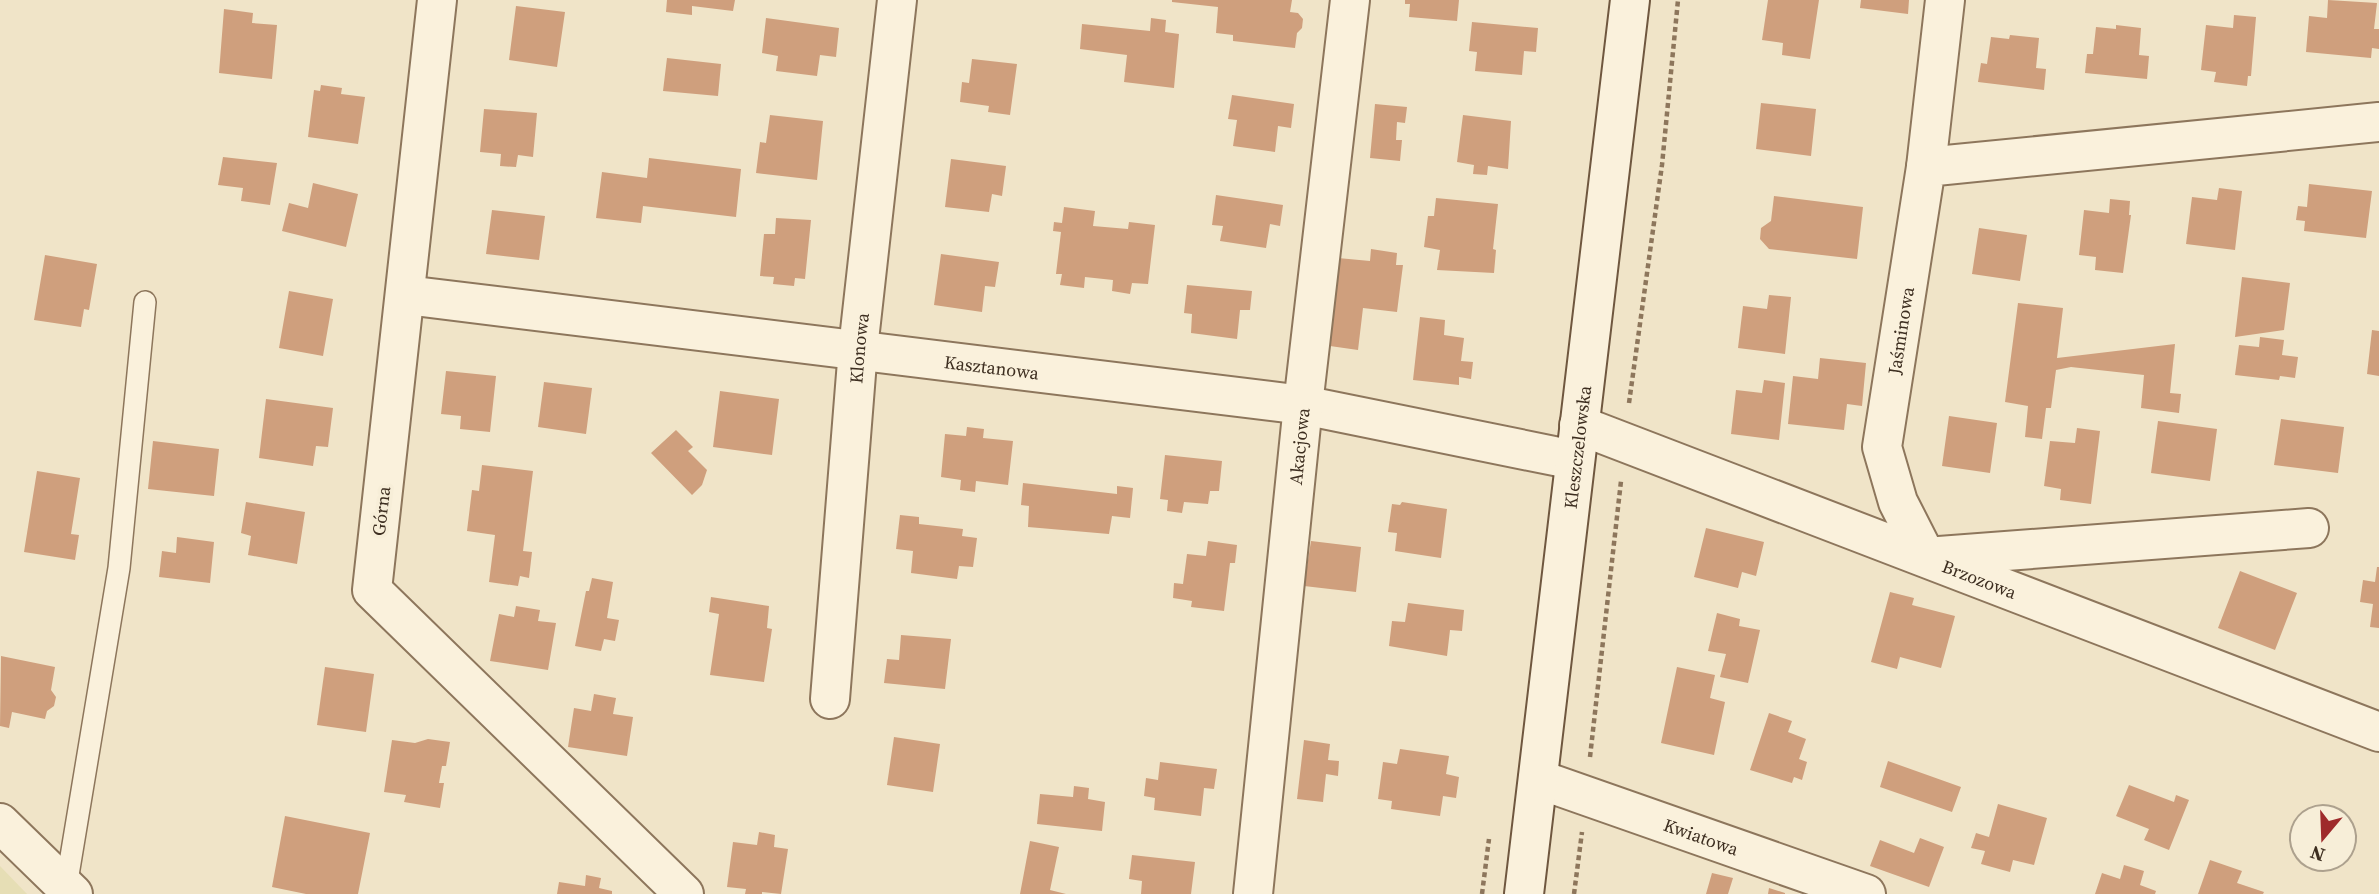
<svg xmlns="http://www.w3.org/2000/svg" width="2379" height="894" viewBox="0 0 2379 894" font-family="'Source Serif 4',serif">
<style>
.farmland{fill:#e6deb5}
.building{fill:#cf9f7d}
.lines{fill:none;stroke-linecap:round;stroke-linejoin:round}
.lane-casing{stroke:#8d765c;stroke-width:24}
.street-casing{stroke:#8d765c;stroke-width:42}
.secondary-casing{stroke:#6f573f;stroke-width:42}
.path{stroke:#8d765c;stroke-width:4.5;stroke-dasharray:5 3.5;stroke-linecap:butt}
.lane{stroke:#faf1dc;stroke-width:21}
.street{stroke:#faf1dc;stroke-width:38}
.secondary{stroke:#faf1dc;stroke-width:38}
.labels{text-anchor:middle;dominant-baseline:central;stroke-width:7;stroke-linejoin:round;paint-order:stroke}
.street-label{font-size:18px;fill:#3d2e20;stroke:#f7eed8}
</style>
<rect width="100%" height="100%" fill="#f0e4c8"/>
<!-- farmland -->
<path class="farmland" d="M0,866l27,28h-27z"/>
<!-- building -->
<path class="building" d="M667,0h68l-2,11 -41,-5v9l-26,-3z
M1172,0h120l-2,12 8,1 5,6 -1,9 -5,5 -2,15 -62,-7v-6l-17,-2 2,-26 -46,-5z
M1405,0h54l-2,21 -48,-4 1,-13h-5z
M1768,0h51l-9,59 -28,-4 1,-12 -21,-3z
M1861,0h48l-1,14 -48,-6z
M2328,0l49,3 -3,26h5v20l-7,-1 -1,10 -65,-6 3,-36 18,2z
M516,6l49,6 -8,55 -48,-7z
M224,9l29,4 -1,10 25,2 -5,54 -53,-6z
M2234,15l22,2 -5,59h-3l-1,10 -33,-4 2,-10 -15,-2 5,-45 27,3z
M766,18l73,10 -3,29 -16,-2 -3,21 -41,-5 2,-15 -16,-3z
M1151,18l15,2 -1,12 14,2 -5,54 -50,-6 3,-27 -47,-6 2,-25 68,7z
M1472,22l66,6 -2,24 -12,-1 -2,24 -47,-4 2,-19 -8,-1z
M2116,25l25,3 -2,27 10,1 -2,23 -62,-6 2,-19h6l3,-27 20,2z
M2010,35l29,3 -3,30 10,1 -2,21 -66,-8 3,-19 6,1 4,-27 18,2z
M667,58l54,6 -3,32 -55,-5z
M972,59l45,5 -7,51 -22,-3 1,-6 -29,-4 2,-20 7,1z
M321,85l21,3 -1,6 24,3 -7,47 -50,-7 6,-47 6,1z
M1232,95l62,9 -3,24 -13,-2 -3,26 -42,-6 4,-26 -9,-1z
M1761,103l55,6 -5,47 -55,-7z
M1375,104l32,3 -2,16 -8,-1 -1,18h6l-2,21 -30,-3z
M484,109l53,4 -4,44 -15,-2 -2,12 -16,-1 1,-12 -21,-2z
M770,115l53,6 -6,59 -61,-7 4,-31 6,1z
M1463,115l48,6 -3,48 -20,-3 -1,9 -14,-1 1,-9 -17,-3z
M223,157l54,6 -7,42 -29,-4 2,-13 -25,-3z
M649,158l92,11 -5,48 -93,-11 -2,17 -45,-5 6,-46 45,6z
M951,159l55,7 -4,30 -10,-2 -3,18 -44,-5z
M313,183l45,11 -12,53 -64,-16 7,-28 19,5z
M2309,184l63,7 -6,47 -62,-7 1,-10 -9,-1 2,-14 9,1z
M2219,188l23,3 -7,59 -49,-6 6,-47 25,3z
M1216,195l67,10 -3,21 -10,-2 -4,24 -46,-7 3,-15 -11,-1z
M1774,196l89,11 -6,52 -88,-10 -9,-10 1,-11 10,-7z
M1436,198l62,6 -5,45 3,1 -2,23 -57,-3 3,-20 -16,-3 4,-31h6z
M2110,199l20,2 -1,14h2l-8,58 -28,-3 1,-13 -17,-2 5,-45 25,3z
M1064,207l31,4 -2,15 35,3 1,-7 26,3 -7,59 -16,-1 -2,11 -18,-3 1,-11 -28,-3 -1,11 -24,-3 2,-11h-6l5,-42 -8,-1 1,-9 8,1z
M492,210l53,6 -6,44 -53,-6z
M776,218l35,2 -6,59 -10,-1 -1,8 -21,-2 1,-7 -14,-1 4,-42h11z
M1979,228l48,7 -7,46 -48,-7z
M1371,249l26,4 -1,12h7l-6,47 -34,-4 -5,42 -28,-4 8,-88 32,3z
M941,254l58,8 -4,25 -10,-1 -3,26 -48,-7z
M45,255l52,9 -8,46 -5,-1 -3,18 -47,-7z
M2242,277l48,6 -6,47 -49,7z
M1187,285l65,6 -2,19h-10l-3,29 -46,-6 1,-19 -8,-1z
M289,291l44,8 -10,57 -44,-8z
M1769,295l22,2 -6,57 -47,-6 5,-42 24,3z
M2018,303l45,5 -6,50 118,-14 -5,49 11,1 -2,19 -38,-5 3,-33 -73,-8 -15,3 -5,38h-5l-4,31 -17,-2 3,-31 -23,-4z
M1420,317l25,3 -1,15 20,3 -3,23 12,1 -2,17 -12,-2v8l-46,-5z
M2372,330l7,1v45l-12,-2z
M2260,337l24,3 -2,15 16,2 -3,21 -15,-2 -1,4 -44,-5 4,-30 20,2z
M1820,358l46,5 -4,43 -15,-2 -3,26 -56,-6 5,-48 25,3z
M446,371l50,5 -6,56 -30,-3 1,-13 -20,-2z
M1764,380l21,3 -6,57 -48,-6 5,-44 26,3z
M544,382l48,6 -6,46 -48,-7z
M720,391l59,8 -7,56 -59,-8z
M266,399l67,9 -5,39 -12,-1 -3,20 -54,-8z
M1949,416l48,7 -7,50 -48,-7z
M2281,419l63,8 -6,46 -64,-8z
M2158,421l59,8 -7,52 -59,-8z
M967,427l17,2 -1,9 30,3 -5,44 -32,-4 -1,11 -15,-2 1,-10 -20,-3 4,-43 21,2z
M2077,428l23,3 -9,73 -31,-4 1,-11 -17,-3 6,-45 25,2z
M676,430l17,17 -5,4 19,19 -5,15 -10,10 -41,-42z
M153,441l66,8 -5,47 -66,-7z
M1165,455l57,6 -3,30h-9l-2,13 -24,-2 -2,11 -15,-2 1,-11 -8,-1z
M482,465l51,6 -10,80 9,1 -3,26 -9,-2 -2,10 -29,-4 6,-47 -28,-4 5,-41 7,1z
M37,471l43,7 -9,56 8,1 -4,25 -51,-8z
M1023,483l94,11v-8l16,2 -3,30 -18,-2 -3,18 -81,-7 1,-21 -8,-1z
M246,502l59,10 -8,52 -49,-9 3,-19 -10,-3z
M1402,502l45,7 -6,49 -46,-7 2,-18 -9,-1 4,-28 8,1z
M900,515l19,2v7l44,5 -1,7 15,2 -4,29 -14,-1 -2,13 -46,-6 2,-22 -17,-2z
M1706,528l58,14 -8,34 -14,-4 -4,16 -44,-11z
M177,537l37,5 -4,41 -51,-6 3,-26 14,2z
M1208,541l29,4 -2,18h-5l-6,48 -33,-4 1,-6 -19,-3 1,-15 9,1 4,-30 19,2z
M1311,541l50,6 -5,45 -52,-6z
M2377,567h2v61l-9,-1 3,-23 -13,-2 3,-22 12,2z
M2240,571l57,22 -22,57 -57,-22z
M592,578l21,4 -6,36 12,2 -4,21 -11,-2 -3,12 -26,-5 11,-55h3z
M1890,592l24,6 -2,7 43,11 -14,52 -41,-11 -3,12 -26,-7z
M711,597l58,9 -2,22 5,1 -8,53 -54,-7 9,-61 -10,-2z
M1408,603l56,7 -2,21 -12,-1 -3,26 -58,-10 3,-25 13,1z
M516,606l24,4 -2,11 18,2 -8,47 -58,-9 9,-47 15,3z
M1717,613l23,6 -1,7 21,4 -12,53 -28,-6 6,-23 -18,-3z
M901,635l50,4 -6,50 -61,-6 3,-24 12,1z
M1,656l54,11 -4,23 5,7 -2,9 -7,5 -2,8 -33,-7 -3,16 -9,-2z
M325,667l49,7 -8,58 -49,-7z
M1677,667l38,8 -5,23 15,4 -11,53 -53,-12z
M594,694l22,4 -3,16 20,3 -6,39 -59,-9 6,-39 17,3z
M1769,713l23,8 -4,11 18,7 -7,20 8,3 -5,18 -8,-3 -2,6 -42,-13z
M894,737l46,7 -7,48 -46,-7z
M428,739l22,3 -4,24h-4l-3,17h5l-4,25 -36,-6 2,-7 -22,-3 8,-52 23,3z
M1304,740l26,4 -2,16 11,1 -1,15 -12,-2 -3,28 -26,-3z
M1400,749l49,7 -3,18 13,3 -3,21 -13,-2 -3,20 -49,-7 1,-8 -14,-2 5,-37 14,2z
M1888,761l73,26 -9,25 -72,-25z
M1160,762l57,7 -3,20 -10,-1 -3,28 -47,-6 1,-12 -11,-2 2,-18 12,2z
M2129,785l45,17 2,-7 13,5 -20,50 -25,-10 5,-11 -33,-13z
M1074,786l15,2 -1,11 17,3 -3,29 -65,-7 3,-30 33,3z
M1998,804l49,14 -13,47 -21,-5 -3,12 -29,-8 4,-13 -14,-3 5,-15 13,4z
M285,816l85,17 -12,61h-52l-34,-7z
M759,832l16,3 -1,12 14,2 -7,45 -19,-2v2h-17l1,-5 -19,-2 6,-45 24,3z
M1920,838l24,9 -15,40 -59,-21 10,-26 34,13z
M1030,841l29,6 -9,43 16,4h-46z
M1132,855l63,7 -4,32h-50l1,-13 -13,-2z
M2210,860l32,11 -5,12 27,9 -1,2h-65z
M2124,865l20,6 -4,14 16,6 -1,3h-60l7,-21 18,6z
M1712,873l21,5 -5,16h-22z
M586,875l15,3 -2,10 13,3v3h-55l2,-12 26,4z
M1769,888l16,5v1h-17z"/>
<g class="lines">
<defs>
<path id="lane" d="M66,887l53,-319 26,-266"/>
<g id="street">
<path d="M437,0l-65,590 312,304"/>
<path d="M1926,167l19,-167"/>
<path id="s1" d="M406,295l897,110 271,55"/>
<path id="s2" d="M1579,425l800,307"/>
<path id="s3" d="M2309,528l-383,29 -28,-55 -16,-55 44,-280 453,-45"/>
<path id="s4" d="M830,699l28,-350 39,-349"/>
<path id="s5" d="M1538,779l328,115"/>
<path d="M0,823l73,71"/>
<path id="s6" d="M1253,894l50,-489 47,-405"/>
</g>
<g id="secondary">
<path id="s7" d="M1524,894l106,-894"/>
</g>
</defs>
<!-- lane casing -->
<use href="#lane" class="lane-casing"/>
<!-- street casing -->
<use href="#street" class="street-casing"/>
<!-- secondary casing -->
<use href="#secondary" class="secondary-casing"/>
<!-- path -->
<path class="path" d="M1629,403l33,-238 16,-165
M1590,757l31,-276
M1482,894l7,-55
M1574,894l8,-62"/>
<!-- lane -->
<use href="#lane" class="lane"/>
<!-- street -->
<use href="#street" class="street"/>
<!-- secondary -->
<use href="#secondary" class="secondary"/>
</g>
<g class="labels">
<!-- street labels -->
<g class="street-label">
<text stroke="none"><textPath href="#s3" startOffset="621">Jaśminowa</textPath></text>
<text stroke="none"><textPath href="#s4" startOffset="352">Klonowa</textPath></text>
<text stroke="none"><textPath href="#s1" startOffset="590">Kasztanowa</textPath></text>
<text stroke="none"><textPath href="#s6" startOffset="450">Akacjowa</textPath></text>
<text stroke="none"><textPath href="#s7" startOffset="450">Kleszczelowska</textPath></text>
<text transform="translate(381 511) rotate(-83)">Górna</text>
<text stroke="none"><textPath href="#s2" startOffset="429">Brzozowa</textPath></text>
<text stroke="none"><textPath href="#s5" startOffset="173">Kwiatowa</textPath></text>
</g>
</g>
<!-- north arrow -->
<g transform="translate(2323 838) rotate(199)"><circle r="33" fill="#f7eed8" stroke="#ada18e" stroke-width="2"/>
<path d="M0-5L12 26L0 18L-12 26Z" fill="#9e2a2b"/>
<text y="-10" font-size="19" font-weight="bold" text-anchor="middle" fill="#3d2e20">N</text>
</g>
</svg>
